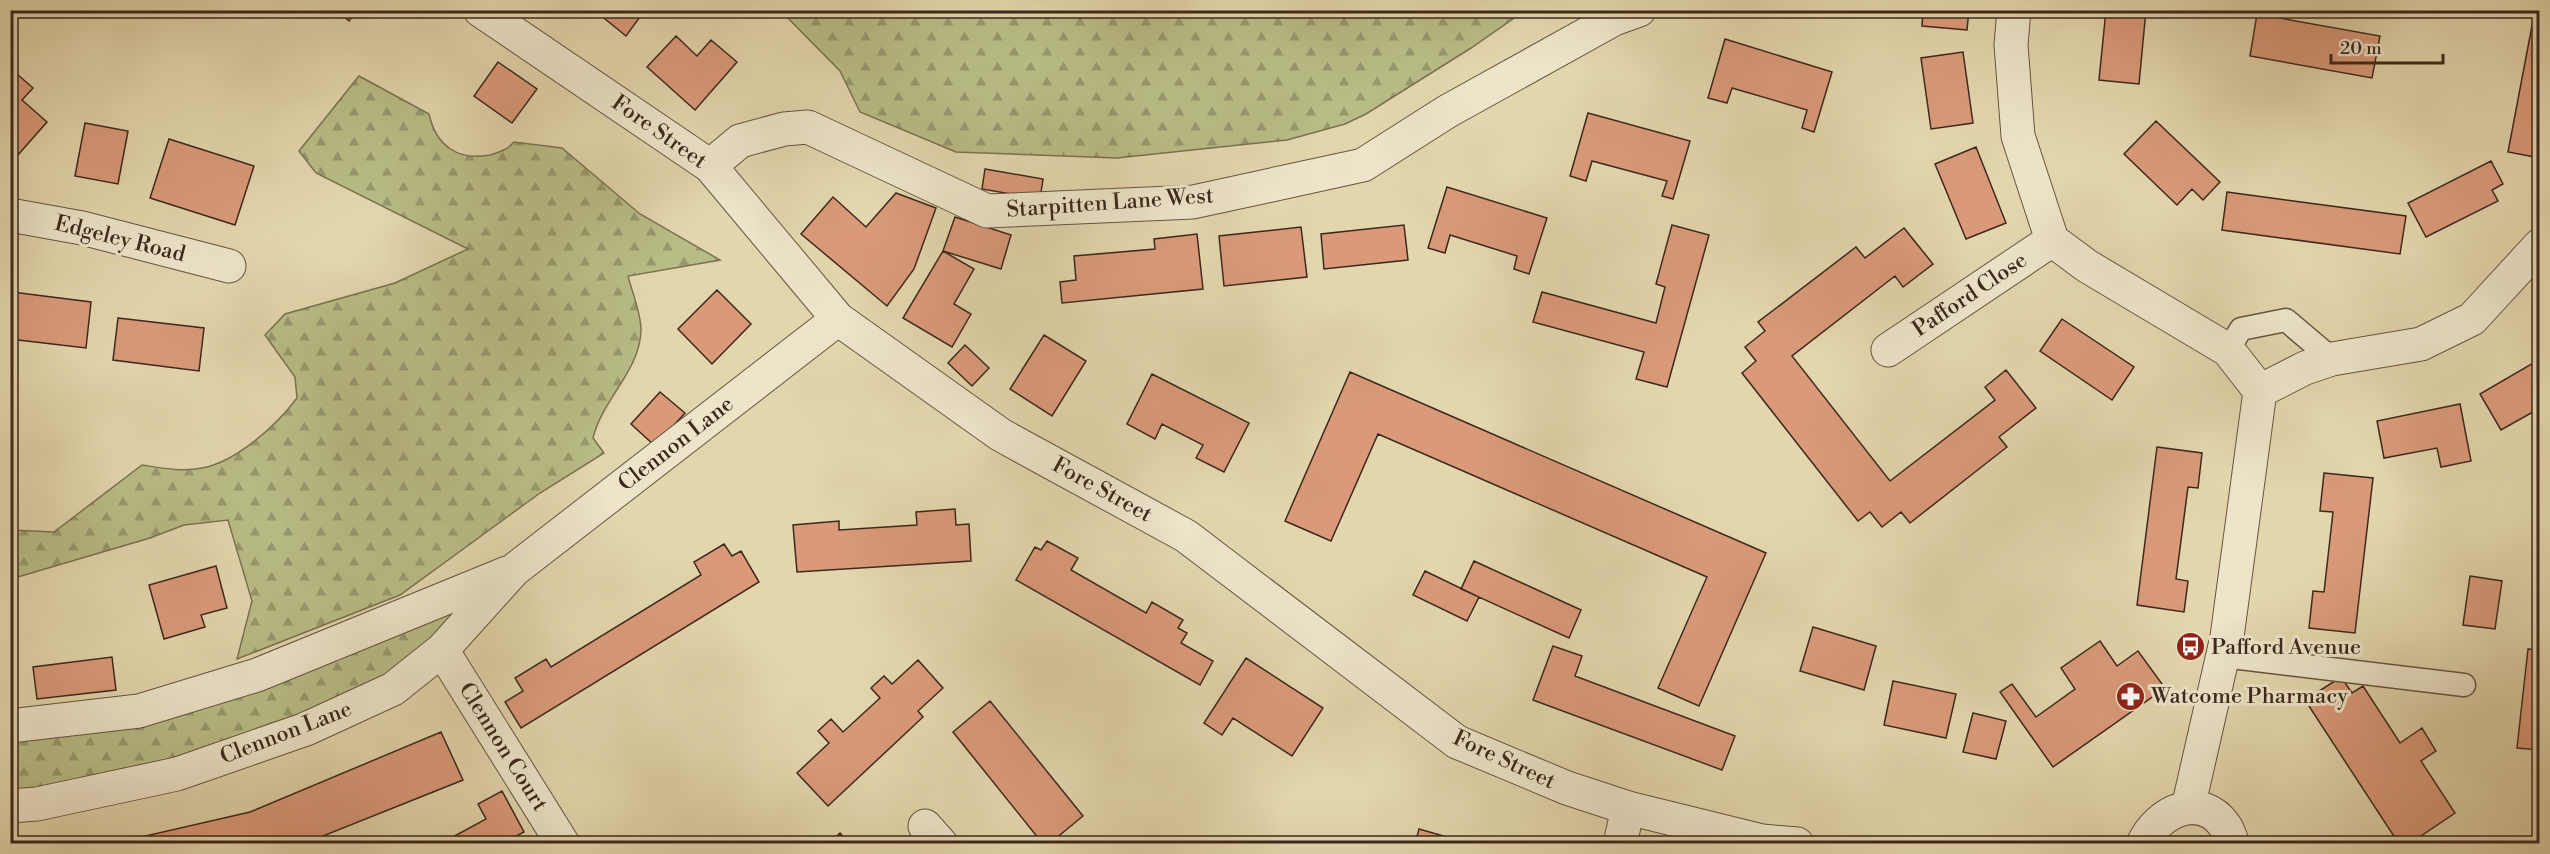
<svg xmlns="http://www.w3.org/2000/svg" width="2550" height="854" viewBox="0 0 2550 854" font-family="'Libre Bodoni',serif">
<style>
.forest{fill:url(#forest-firs);stroke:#7a7251;stroke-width:1.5}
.building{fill:#da9a7a;stroke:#3d281c;stroke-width:1.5}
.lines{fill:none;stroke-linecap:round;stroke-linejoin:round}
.service-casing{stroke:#665440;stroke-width:25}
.minor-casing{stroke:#665440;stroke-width:35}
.tertiary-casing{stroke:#665440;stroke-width:35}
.service{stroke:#ede4ca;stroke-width:22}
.minor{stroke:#ede4ca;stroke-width:33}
.tertiary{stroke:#ede4ca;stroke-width:33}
.labels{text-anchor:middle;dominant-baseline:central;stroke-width:6;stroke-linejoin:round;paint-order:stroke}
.street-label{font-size:22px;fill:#3d281c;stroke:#ede4ca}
.poi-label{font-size:22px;fill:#3d281c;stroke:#ede4ca;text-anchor:start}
</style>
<defs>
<pattern id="forest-firs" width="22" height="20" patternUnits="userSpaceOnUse" patternTransform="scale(1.5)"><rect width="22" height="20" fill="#b8bc86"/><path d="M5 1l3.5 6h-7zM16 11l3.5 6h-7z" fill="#97996d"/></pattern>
</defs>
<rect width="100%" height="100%" fill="#e3d6ad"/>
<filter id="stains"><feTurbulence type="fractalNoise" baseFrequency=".00333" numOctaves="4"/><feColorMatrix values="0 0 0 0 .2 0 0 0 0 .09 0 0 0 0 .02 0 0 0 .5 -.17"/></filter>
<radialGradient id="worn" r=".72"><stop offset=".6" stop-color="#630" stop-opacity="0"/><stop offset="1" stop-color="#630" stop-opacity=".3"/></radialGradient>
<!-- forest -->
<path class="forest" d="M781,11l743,-1v1l-53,37 -105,66 -21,10 -58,16 -170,18 -161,-6 -96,-40 -20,-41z
M359,76l70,38c7,32 29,47 61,41 10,-3 17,-5 24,-13l48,6 78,66 80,46 -92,16c4,16 13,37 13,54 -1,41 -38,68 -48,108l11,15 -64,40 -140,102 -163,64 15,-58 -24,-81 -44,5 -34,13 -139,41v-49l43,2 88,-67c20,3 39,7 60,3 34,-6 75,-43 95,-70l-2,-21 -30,-42 20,-21 110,-31 73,-34 -152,-76 -17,-22z
M514,570l-72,80 -136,79 -295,77 -1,-80 129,-15z"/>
<!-- building -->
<path class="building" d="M336,10h22l-9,11z
M594,10h51l-19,26z
M1923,10h46l-2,20 -45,-4z
M2106,10h40l-7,74 -40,-4z
M2535,10h5v148l-32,-6z
M2257,14l123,22 -8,42 -122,-22z
M676,36l21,20 14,-16 26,22 -42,48 -48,-43z
M1725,39l107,33 -18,60 -12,-4 5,-18 -75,-22 -5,15 -19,-5z
M1963,52l10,71 -42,6 -10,-71z
M498,62l39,27 -25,34 -38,-27z
M17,74l16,14 -11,12 25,22 -37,42v-82z
M1588,113l102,28 -17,58 -11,-3 5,-15 -75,-20 -6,20 -16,-5z
M2156,121l64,61 -17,18 -11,-11 -15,16 -53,-51z
M85,123l43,8 -10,53 -43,-8z
M169,139l85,27 -19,59 -85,-27z
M1976,147l30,76 -40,16 -31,-75z
M2491,161l12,23 -11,6 6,11 -72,36 -18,-34z
M985,169l58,10 -3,20 -58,-10z
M1447,187l100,31 -18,56 -15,-5 3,-13 -67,-21 -5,18 -17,-5z
M2227,192l179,24 -6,38 -178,-24z
M896,193l40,15 -22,61 -27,37 -86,-72 32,-37 33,30z
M955,217l56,18 -10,34 -58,-18z
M1404,225l4,35 -84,9 -3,-35z
M1672,225l37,10 -42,152 -31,-8 8,-27 -111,-30 9,-30 114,31 9,-36 -9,-3z
M1301,227l6,50 -83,9 -5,-50z
M1904,228l29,36 -30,23 -8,-11 -103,80 98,125 105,-81 -10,-13 21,-17 30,38 -37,29 8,10 -97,76 -9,-11 -19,15 -12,-15 -12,9 -116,-148 14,-12 -11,-14 20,-16 -7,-9 98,-75 9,11z
M1197,234l6,55 -141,14 -2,-21 16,-2 -2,-24 81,-7 -1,-10z
M943,251l31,18 -20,35 17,10 -19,33 -49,-29z
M717,290l34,34 -39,40 -34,-35z
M12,292l79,10 -5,46 -76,-9z
M118,318l86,10 -5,43 -86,-11z
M2062,319l72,48 -22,33 -72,-49z
M1044,335l42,26 -34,55 -42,-27z
M965,345l24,23 -17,18 -24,-23z
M2540,359v49l-39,22 -21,-36z
M1350,372l416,181 -67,153 -41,-18 49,-111 -329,-143 -47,107 -46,-20z
M1152,374l97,49 -25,49 -28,-14 7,-13 -41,-21 -7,15 -28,-15z
M660,392l25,21 -30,33 -24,-22z
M2460,404l11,57 -30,6 -4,-19 -53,10 -7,-37z
M2157,447l45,6 -4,35 -10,-1 -12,92 12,2 -4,31 -47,-7z
M2324,473l49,5 -18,155 -46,-5 4,-37 11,1 9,-80 -13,-1z
M955,509l1,16 13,-1 2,37 -174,11 -4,-47 46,-4v9l78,-5 -1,-13z
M1047,541l31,17 -7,12 75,43 6,-11 31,18 -5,8 9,5 -6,10 32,18 -13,24 -184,-105 19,-33 6,3z
M724,544l8,12 9,-5 18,31 -238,146 -16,-26 18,-11 -8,-13 31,-19 5,8 150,-92 -7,-13z
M1474,561l107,49 -12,28 -108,-49z
M216,566l11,42 -26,7 4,12 -41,12 -15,-54z
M1425,571l54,26 -12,24 -54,-26z
M2470,576l32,5 -7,48 -32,-4z
M1813,627l63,19 -12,44 -64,-19z
M2100,641l17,25 21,-15 27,37 -112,79 -53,-75 12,-8 24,33 39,-28 -14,-21z
M1553,646l29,10 -7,20 160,60 -13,34 -189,-70z
M2528,649l12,1v100l-23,-2z
M112,657l4,33 -79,9 -4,-32z
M1246,658l77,50 -31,48 -59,-38 -11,17 -18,-12z
M918,660l25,28 -25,23 5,6 -95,89 -31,-33 32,-30 -11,-12 13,-12 12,13 37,-34 -9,-10 13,-12 8,8z
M2341,677l11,16 11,-7 37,57 22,-15 14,23 -15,10 34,52 -46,31h-10l-94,-144z
M1893,681l63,13 -10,44 -62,-13z
M990,701l93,115 -34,28h-6l-90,-112z
M1973,713l33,8 -10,38 -33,-7z
M441,732l22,48 -160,64h-161l-1,-7 109,-25z
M502,791l22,41 -23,12h-61l46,-25 -8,-15z
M1419,829l42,12 -1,3h-45z
M840,833l9,11h-21z"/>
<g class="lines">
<defs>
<path id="service" d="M2228,350l13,-21 45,-9 46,39
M2223,656l241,29"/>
<path id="minor" d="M2014,10l-3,35 7,91 34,104 35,26 141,84 32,41
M710,166l30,-25 44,-12 24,-2 179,84 206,-9 170,-37 85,-54 166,-92 25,-9
M10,215l72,13 147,38
M1888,350l164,-110
M2260,391l45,-23 27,-9 89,-15 51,-25 68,-74
M442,650l121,194
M10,726l129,-15 118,-36 250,-102
M10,806l27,-2 140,-30 129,-45 87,-40 49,-39 72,-80 324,-251
M2188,808l39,-171 33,-246
M925,826l16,18
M1620,844l8,-36
M2143,844c15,-33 58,-53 82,-18 4,5 5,12 8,18"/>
<path id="tertiary" d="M480,10l230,156 128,153 163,116 185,101 271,206 110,46 61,20 134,33 35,3"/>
</defs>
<!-- service casing -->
<use href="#service" class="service-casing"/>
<!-- minor casing -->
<use href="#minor" class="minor-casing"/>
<!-- tertiary casing -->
<use href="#tertiary" class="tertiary-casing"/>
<!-- service -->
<use href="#service" class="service"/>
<!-- minor -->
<use href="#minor" class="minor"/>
<!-- tertiary -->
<use href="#tertiary" class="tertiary"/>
</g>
<!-- icons -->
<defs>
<symbol id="bus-disc" viewBox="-11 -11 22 22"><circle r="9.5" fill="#8f2418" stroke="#ede4ca"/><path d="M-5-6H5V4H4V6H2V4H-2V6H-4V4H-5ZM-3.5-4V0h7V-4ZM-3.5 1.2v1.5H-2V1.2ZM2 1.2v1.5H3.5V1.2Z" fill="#fff"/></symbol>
<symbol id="pharmacy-disc" viewBox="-11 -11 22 22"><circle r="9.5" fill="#8f2418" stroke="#ede4ca"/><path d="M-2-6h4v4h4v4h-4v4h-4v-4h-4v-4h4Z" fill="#fff"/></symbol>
</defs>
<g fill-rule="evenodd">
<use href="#bus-disc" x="2174" y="630" width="33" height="33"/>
<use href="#pharmacy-disc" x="2114" y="680" width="33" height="33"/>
</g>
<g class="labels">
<!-- street labels -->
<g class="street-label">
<text transform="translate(659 132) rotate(35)">Fore Street</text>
<text transform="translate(1110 203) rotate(-4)">Starpitten Lane West</text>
<text transform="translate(120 239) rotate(14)">Edgeley Road</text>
<text transform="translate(1970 295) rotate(-34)">Pafford Close</text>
<text transform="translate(676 444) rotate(-38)">Clennon Lane</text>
<text transform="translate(1102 490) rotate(29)">Fore Street</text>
<text transform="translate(286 733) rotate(-21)">Clennon Lane</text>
<text transform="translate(503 747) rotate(58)">Clennon Court</text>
<text transform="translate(1504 760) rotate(25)">Fore Street</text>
</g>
<!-- poi labels -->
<g class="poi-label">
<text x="2211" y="647">Pafford Avenue</text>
<text x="2151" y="696">Watcome Pharmacy</text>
</g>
</g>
<!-- margin -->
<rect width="2550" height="854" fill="none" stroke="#e3d6ad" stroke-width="36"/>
<rect x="12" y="12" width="2526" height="830" fill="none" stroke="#3d281c" stroke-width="3"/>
<rect x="18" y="18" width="2514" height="818" fill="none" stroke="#3d281c" stroke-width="1.5"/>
<!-- scale -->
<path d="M2331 54v9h112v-9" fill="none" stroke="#3d281c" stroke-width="3"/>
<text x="2340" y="54" font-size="18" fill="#3d281c" stroke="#ede4ca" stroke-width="4.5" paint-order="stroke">20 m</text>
<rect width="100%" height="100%" filter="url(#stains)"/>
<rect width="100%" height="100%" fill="url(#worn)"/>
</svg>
